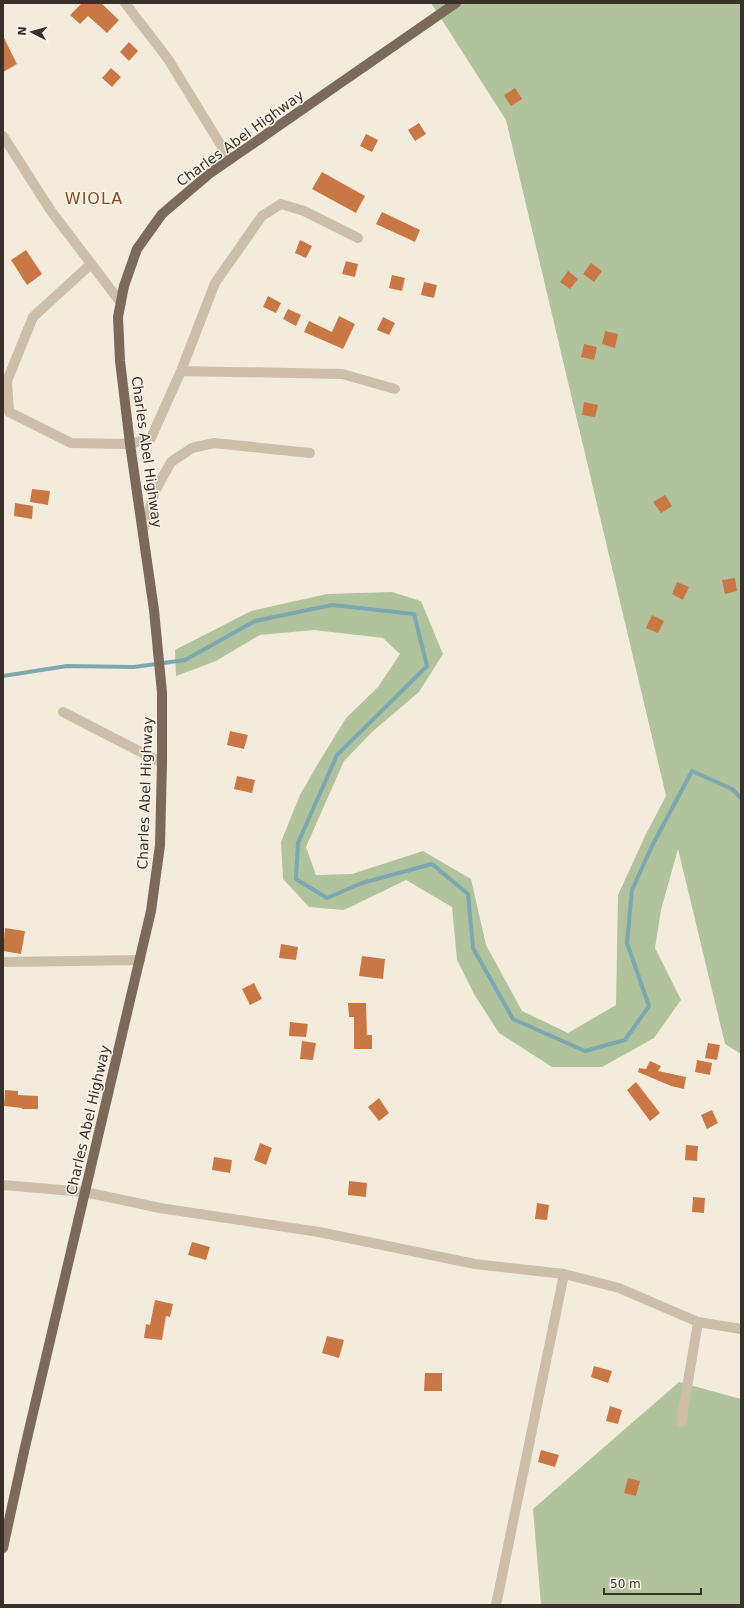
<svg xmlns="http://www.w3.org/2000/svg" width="744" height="1608" viewBox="0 0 744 1608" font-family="'DejaVu Sans',sans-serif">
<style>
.green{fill:#b1c39d}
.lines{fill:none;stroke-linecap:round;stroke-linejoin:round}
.stream{stroke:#7ba8b1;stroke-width:4}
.building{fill:#c97845}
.minor{stroke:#ccbea9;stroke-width:10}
.major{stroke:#7b695a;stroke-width:10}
.labels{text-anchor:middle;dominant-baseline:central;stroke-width:3;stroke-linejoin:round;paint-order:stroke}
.street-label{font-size:14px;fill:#393029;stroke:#faf5ea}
.quarter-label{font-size:16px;letter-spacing:1px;fill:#8a481f;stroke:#faf5ea}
</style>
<rect width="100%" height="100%" fill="#f3ecdd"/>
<!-- green -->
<path class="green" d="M431,3h310v1051l-16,-10 -47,-195 -17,61 -6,38 26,52 -27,38 -52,29h-50l-53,-34 -25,-39 -17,-34 -5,-53 -46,-27 -62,30 -35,-3 -26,-28 -2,-37 19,-47 16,-28 30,-49 32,-31 22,-33 -17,-16 -69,-8 -54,5 -44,26 -40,15 -1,-26 76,-39 76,-17 65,-2 29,9 22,53 -24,38 -47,40 -28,29 -38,86 10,28 36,-1 71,-23 48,28 15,66 36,66 46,22 48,-28 2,-110 28,-61 20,-38 -160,-676z
M679,1382l62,17v206h-200l-8,-96z"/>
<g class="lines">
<!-- stream -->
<path class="stream" d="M3,676l64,-10 67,1 51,-7 70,-39 77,-16 82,9 13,52 -90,89 -39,88 -2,36 31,19 35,-15 70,-19 36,30 5,54 40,71 72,32 40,-11 24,-34 -22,-63 5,-53 20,-44 40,-75 40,18 9,9"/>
</g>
<!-- building -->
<path class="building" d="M82,3h19l18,17 -12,13 -19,-17 -8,8 -10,-9z
M3,36l14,28 -14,8z
M129,42l9,9 -9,10 -9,-9z
M111,68l10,9 -9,10 -10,-9z
M515,88l7,11 -11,7 -7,-11z
M419,123l7,11 -11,7 -7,-11z
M366,134l12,6 -6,12 -12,-6z
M322,172l43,24 -9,17 -44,-24z
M382,212l38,18 -5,12 -39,-18z
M300,240l12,6 -6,12 -11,-5z
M26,250l16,24 -15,11 -16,-25z
M346,261l12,3 -3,13 -13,-3z
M591,263l11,8 -8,11 -11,-8z
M568,271l10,8 -8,10 -10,-7z
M392,275l13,3 -3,13 -13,-3z
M424,282l13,3 -3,13 -13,-3z
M268,296l13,7 -5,10 -13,-6z
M288,309l13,6 -5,11 -13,-7z
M339,316l16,8 -12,25 -39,-17 5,-11 23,11z
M383,317l12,6 -6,12 -12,-5z
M605,331l13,3 -3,14 -13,-4z
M584,344l13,3 -3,13 -13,-3z
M584,402l14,3 -3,12 -13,-2z
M32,489l18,2 -2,14 -18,-3z
M665,495l7,11 -11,7 -8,-11z
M15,503l18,3 -1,13 -18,-3z
M735,578l2,13 -12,3 -3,-14z
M677,582l12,5 -6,13 -11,-6z
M652,615l12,6 -6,12 -12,-5z
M230,731l18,4 -4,14 -17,-4z
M237,776l18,4 -3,13 -18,-4z
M5,928l20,3 -4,23 -18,-3z
M281,944l17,3 -2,13 -17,-2z
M362,956l23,3 -2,20 -24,-3z
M254,983l8,16 -12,6 -8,-16z
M348,1003h18l1,32h5v14h-18v-32h-5z
M290,1022l18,2 -2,13 -17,-1z
M302,1041l14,2 -3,17 -13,-1z
M708,1043l12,2 -3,15 -12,-2z
M697,1060l15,3 -2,12 -15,-3z
M650,1061l11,5 -3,5 28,6 -2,12 -13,-3 -33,-14 1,-4 7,1z
M636,1082l24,31 -10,8 -23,-31z
M5,1090l13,1v4l20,1v13h-16v-1l-18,-2z
M379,1098l10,15 -10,8 -11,-14z
M712,1110l6,13 -11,6 -6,-14z
M260,1143l12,5 -6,17 -12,-5z
M686,1145l12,1 -1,15 -12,-1z
M214,1157l18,3 -2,13 -18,-3z
M349,1181l18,2 -1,14 -18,-2z
M693,1197l12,1 -1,15 -12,-1z
M537,1203l12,2 -2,15 -12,-1z
M192,1242l18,5 -4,13 -18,-5z
M155,1300l18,4 -3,13 -4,-1 -4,24 -18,-2 2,-14 4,1z
M327,1336l17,4 -5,18 -17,-5z
M594,1366l18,5 -4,12 -17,-6z
M425,1373h17v18h-18z
M610,1406l12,4 -4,14 -12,-3z
M541,1450l18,5 -4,12 -17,-5z
M628,1478l12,3 -4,15 -12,-3z"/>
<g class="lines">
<!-- minor -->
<path class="minor" d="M125,3l43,56 62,101
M3,136l48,75 70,92
M91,264l-58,53 -26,64 2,31 62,31 59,1 21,-6 30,-67 161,3 53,15
M181,371l34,-88 47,-67 19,-12 23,7 54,27
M143,531l12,-40 16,-29 21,-14 22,-5 96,10
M63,712l99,51
M5,962l135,-2
M3,1185l82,7 75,16 159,24 156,32 89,10 55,14 79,34 43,7
M681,1423l17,-101
M496,1605l68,-331"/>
<!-- major -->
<path class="major" d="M3,1548l22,-101 126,-536 9,-66 2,-82v-70l-8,-83 -24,-166 -10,-83 -2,-44 6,-31 13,-37 25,-35 47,-40 247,-171"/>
</g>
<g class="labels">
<!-- street labels -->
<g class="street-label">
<text transform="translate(240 138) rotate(-36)">Charles Abel Highway</text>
<text transform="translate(147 452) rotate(82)">Charles Abel Highway</text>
<text transform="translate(145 793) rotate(-88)">Charles Abel Highway</text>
<text transform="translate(88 1120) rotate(-77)">Charles Abel Highway</text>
</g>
<!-- quarter labels -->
<g class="quarter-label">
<text x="94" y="198">WIOLA</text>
</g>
</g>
<!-- border -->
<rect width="744" height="1608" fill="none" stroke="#393029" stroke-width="8"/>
<!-- north arrow -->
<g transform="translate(32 32) rotate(276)" stroke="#faf5ea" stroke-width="3" paint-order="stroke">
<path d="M0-3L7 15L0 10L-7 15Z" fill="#393029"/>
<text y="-6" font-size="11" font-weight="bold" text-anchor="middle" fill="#393029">N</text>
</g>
<!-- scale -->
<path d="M604 1588v6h97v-6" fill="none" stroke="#393029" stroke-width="2"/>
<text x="610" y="1588" font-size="12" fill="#393029" stroke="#faf5ea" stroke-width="3" paint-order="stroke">50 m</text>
</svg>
